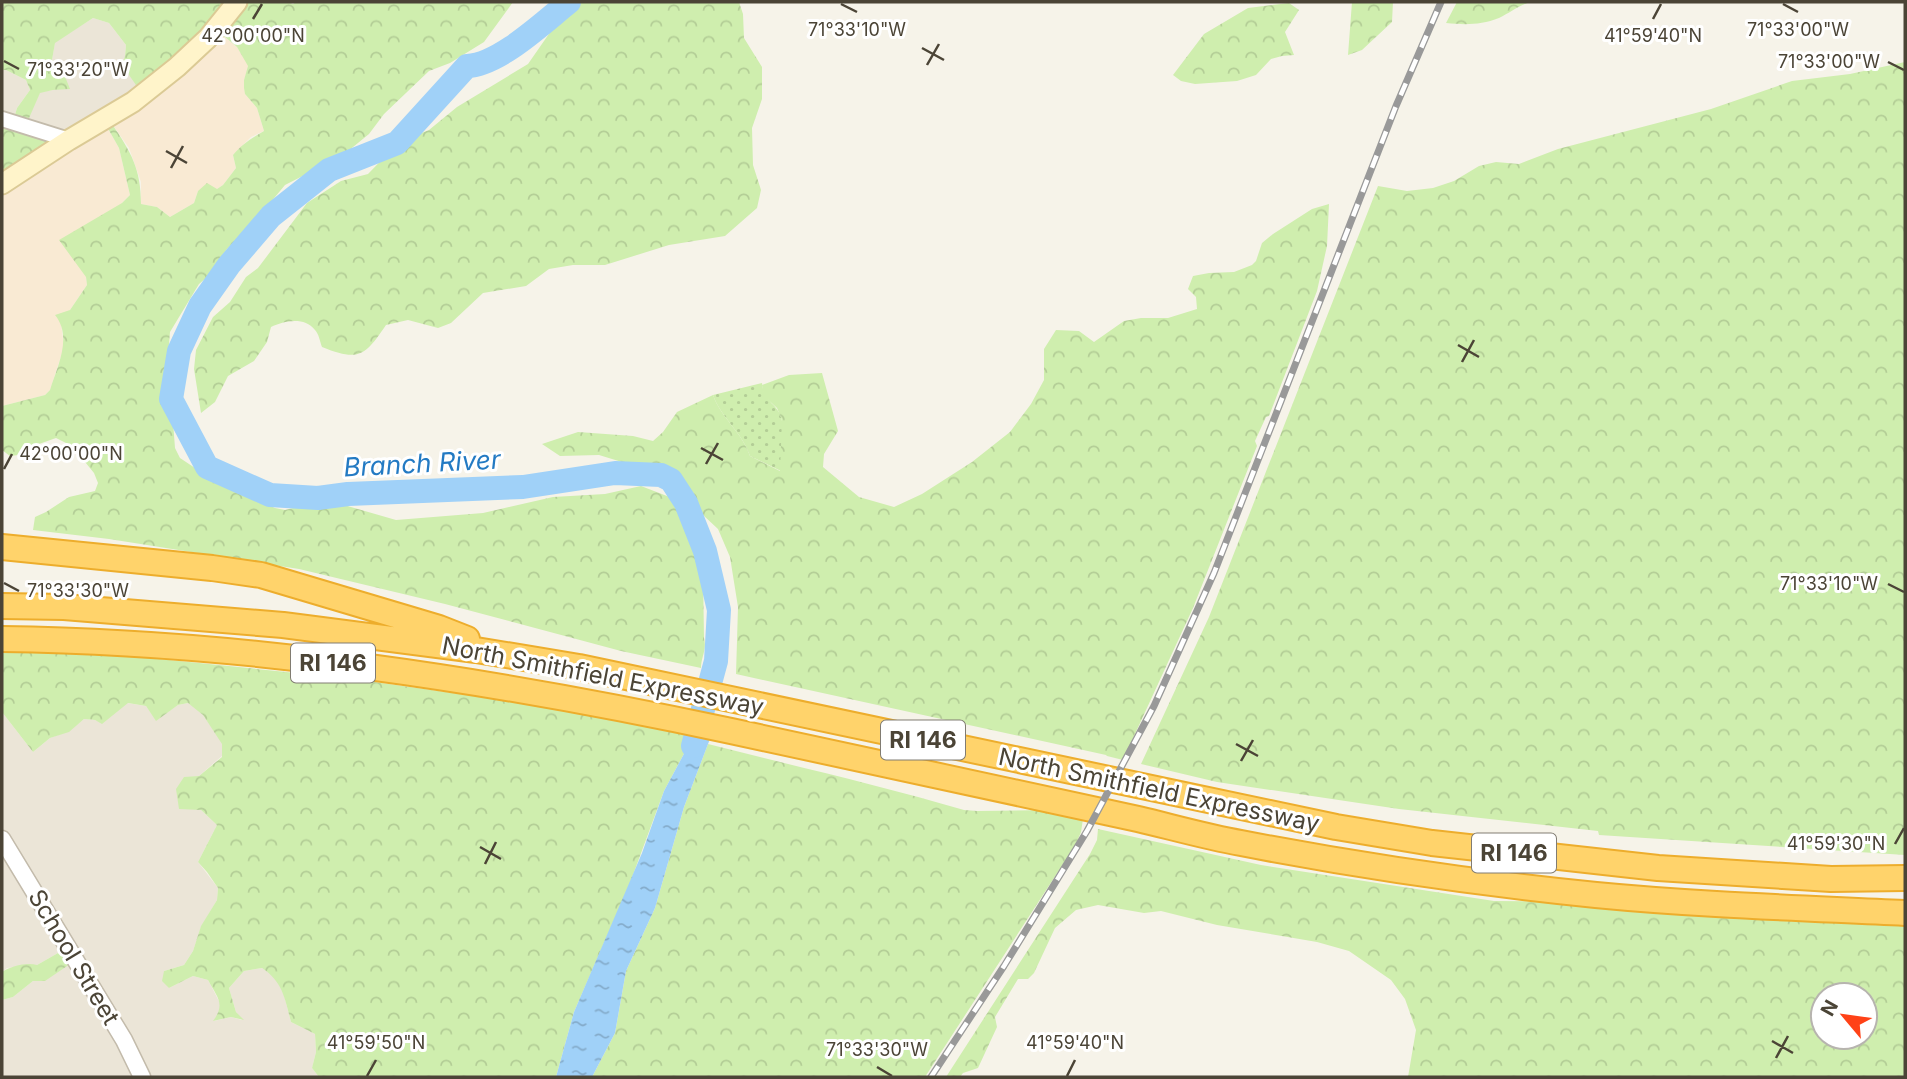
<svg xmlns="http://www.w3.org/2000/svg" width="1907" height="1079" viewBox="0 0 1907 1079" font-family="Inter,sans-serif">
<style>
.residential{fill:#ebe5d7}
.commercial{fill:#f9ead3}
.grass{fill:url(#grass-dots)}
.forest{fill:url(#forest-crowns);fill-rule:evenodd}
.water{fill:url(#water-ripples)}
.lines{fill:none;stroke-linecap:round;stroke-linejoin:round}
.river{stroke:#a0d1f8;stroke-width:24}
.minor-casing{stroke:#c3bbab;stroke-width:18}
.tertiary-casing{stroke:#c3bbab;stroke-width:19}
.secondary-casing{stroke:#dbca95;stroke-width:23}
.motorway-casing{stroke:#edad2c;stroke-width:28}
.minor{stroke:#fff;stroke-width:14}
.tertiary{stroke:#fff;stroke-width:16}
.secondary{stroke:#fff4ca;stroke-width:19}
.motorway{stroke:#ffd36b;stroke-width:24}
.rail-casing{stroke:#999;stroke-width:7}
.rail{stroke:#fff;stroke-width:4.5;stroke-dasharray:13;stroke-linecap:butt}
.ticks{fill:none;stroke:#4b4436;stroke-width:2.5}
.labels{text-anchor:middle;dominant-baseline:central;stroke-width:6;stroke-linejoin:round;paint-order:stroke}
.shield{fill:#fff;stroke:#817c72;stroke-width:2}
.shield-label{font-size:23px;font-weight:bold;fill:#4b4436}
.street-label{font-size:24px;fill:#4b4436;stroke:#fff}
.water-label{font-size:26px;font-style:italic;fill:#237ac3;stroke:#fff}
.ticks-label{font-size:18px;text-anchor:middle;fill:#4b4436;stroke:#fff;stroke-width:6;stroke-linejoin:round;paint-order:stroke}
</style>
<defs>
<pattern id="grass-dots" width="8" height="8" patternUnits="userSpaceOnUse" patternTransform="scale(1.75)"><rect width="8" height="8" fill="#cfeeae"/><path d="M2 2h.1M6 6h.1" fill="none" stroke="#b3cd96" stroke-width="1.8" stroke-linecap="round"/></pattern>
<pattern id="forest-crowns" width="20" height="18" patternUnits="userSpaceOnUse" patternTransform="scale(1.75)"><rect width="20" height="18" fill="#cfeeae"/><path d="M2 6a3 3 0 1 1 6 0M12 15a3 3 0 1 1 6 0" fill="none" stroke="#b3cd96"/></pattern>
<pattern id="water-ripples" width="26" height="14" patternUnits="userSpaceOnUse" patternTransform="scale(1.75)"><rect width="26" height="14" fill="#a0d1f8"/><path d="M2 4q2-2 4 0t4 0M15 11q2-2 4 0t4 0" fill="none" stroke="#84abca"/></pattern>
</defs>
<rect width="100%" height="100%" fill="#f6f3e9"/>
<!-- residential -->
<path class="residential" d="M93,18l16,5 17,22 -1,11 18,39 -71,47 -47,-17 15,-33 13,-2 13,-11 -14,-19 3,-18z
M2,70h4l20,10 4,10 -13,18 -3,10 -12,2z
M127,703l19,3 10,14 22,-15 10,-2 7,4 8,8 20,29 -1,12 -23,20 2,34 16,15 -19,37 20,26 -1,12 -16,27 -8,24 -9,14 -20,6 5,17 24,-12 15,4 13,25 -2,8 -5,8 17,-4 11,3 -6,-8 -7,-24 15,-17 18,-3 13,8 9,19 7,27 24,12 1,18 -4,16 7,9h-317v-77l11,-3 20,-16 32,-32 -28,16 -30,3 -5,4v-260l31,40 17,-14 19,-7 15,-12 11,1 7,3z"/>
<!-- commercial -->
<path class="commercial" d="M219,32l18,15 12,19 -5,14 1,14 12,14 7,23 -13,6 -18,18 3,13 -13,17 -6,4 -19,2 -4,12 -24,14 -13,-10 -16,-3v-22l-12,-34 -17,-24z
M106,125l13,23 11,47 -8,8 -36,74 1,8 -26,38 3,24 -14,43 -5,5 -43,11v-220z"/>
<!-- grass -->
<path class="grass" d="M762,383c2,21 17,20 20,38 3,13 -1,36 -1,50l-31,-15c-8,-24 -29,-38 -37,-61z"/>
<!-- forest -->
<path class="forest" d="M2,2h286l5,2 3,-2h217l-29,40 -34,21 -21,8 -45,43 -15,20 -27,22 -57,29 -30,36 -28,28 -21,29 -7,6 -29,48 -2,24 7,92 5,10 30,20 65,30 10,2 24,-6 35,1 52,15 87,-7 70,-16 52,-3 36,-8 39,15 7,11 7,36 9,27 1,63c3,12 -3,19 -3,30l-80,-17 -176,-47 -146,-35 -190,-30 -76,-9 2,-13 11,-5 23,-15 26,-6 3,-8 -4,-10 -22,-27 -16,-8 -17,6 -12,10 -17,2 -8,-6v-44l43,-11 5,-5c7,-23 23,-53 5,-75l15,-5 17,-25 -1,-8 -27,-37 63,-37 8,-8 -11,-47 -13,-23 6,-1c19,28 29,45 29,80l16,3 13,10 24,-14 4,-12 9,-8 10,6 6,-4 13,-17 -3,-13c9,-11 19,-17 31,-24l-7,-23 -12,-14 -1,-6v-8l4,-14 -11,-19 -18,-15 -76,63 -21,-30 3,-9 1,-11 -17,-22 -16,-5 -38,25 -3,17 14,19 4,10 -17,1 -13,3 -14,32 37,14 -61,47v-66l12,-2 3,-10 13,-18 -4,-10 -20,-10h-4l1,-27z
M583,2h156l4,12 1,24 18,29v32l-10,29 1,37 8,25 -4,18 -32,28 -56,9 -64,20h-32l-24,4 -23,17 -43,7 -32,30 -13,5 -30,-8 -22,5c-21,31 -27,37 -64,22 -2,-5 -3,-13 -7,-17 -11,-14 -31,-9 -44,-3l-4,15 -13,19 -26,15 -13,26 -14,11 -7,-44 2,-19 17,-33 17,-15 16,-25 12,-9 49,-65 34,-22 27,-7 31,-32 30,-12 28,-23 71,-43 32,-46z
M1352,2h41l-1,20 -30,28 -14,5z
M1457,2h74c-12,3 -21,11 -32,16 -18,7 -34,7 -53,5z
M1289,3l10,7 -14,22 9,23 -12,1 -11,3 -15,16 -19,6 -42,3 -14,-3 -8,-6 31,-41 44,-26z
M1905,62v793l-306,-20 -1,-4 -199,-22 -182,-27 -76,-18 68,-147 169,-431 29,5 26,-3 21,-7 25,-15 17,-4 23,2 39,-15 153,-40 81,-28 58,-7z
M1329,204l-2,42 -10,45 -48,125 -3,1 -11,24 2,5 -64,162 -70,152 -16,-4 -1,-1 -370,-81 2,-67 -8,-50 -12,-28 -30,-28 -16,-30 -9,-5 -38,-3 -26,-8 -39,1 -18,-12 36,-12 55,4 20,5 10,-9 14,-20 36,-17c8,23 29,37 37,61l30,15 2,-51 -5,-12 -13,-12 -2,-11 27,-10 33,-2 16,58 -14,23 -1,13 36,30 35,10 28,-13 50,-32 38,-30 21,-28 13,-24v-31l12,-19 23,1 15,11 30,-21 17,-3h27l29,-9 -1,-12 -8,-8 5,-13 16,-3 25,-1 18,-7 4,-4 6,-18 11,-9 39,-25z
M2,645l39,2 305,31 242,34 100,21 -2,17 -22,41 -34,92 -56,129 -18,65h-237l-7,-9 4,-16 -1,-18 -24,-12c-6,-23 -8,-40 -29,-54l-18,3 -15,17 7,24 8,8 -13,-3 -18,4c13,-17 4,-24 -5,-41l-15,-4 -24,12 -7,-7 2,-10 20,-6 9,-14 8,-25 16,-26 1,-12 -11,-16 -9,-10 19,-37 -16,-15 -22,-1 -3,-20 8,-12 15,-1 23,-19v-13l-19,-29 -15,-12 -10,2 -22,16 -10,-15 -18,-3 -26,21 -7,-4 -11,-1 -15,13 -19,6 -17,14 -31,-40z
M708,744c86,22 171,41 256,66l13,1 73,-1 33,9 -2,13 -5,12 -151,233h-333l23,-44 11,-62 29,-63 29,-101z
M1098,829l163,36 233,36 98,1 313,18v157h-497l8,-47 -11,-31 -14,-19 -42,-29 -32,-9 -100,-17 -56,-14 -17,2 -46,-8 -22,5 -21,18 -21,45 -6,6h-10l-23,38 2,10 -19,41 -15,5 -3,4h-14l144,-223 7,-14zM1823,995h42v42h-42z
M65,949l8,13 -28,19h-12l-20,16 -11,3v-28c9,-6 25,-10 35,-7z"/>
<!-- water -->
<path class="water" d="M713,731l-29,76 -29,101 -29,63 -11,62 -23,44h-36l18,-65 68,-159 22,-62 22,-41 2,-17z"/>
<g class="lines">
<!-- river -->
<path class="river" d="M569,2c-25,20 -70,63 -102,64l-70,77 -68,27 -58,46 -42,49 -29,41 -21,45 -8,48 36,68 63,28 48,3 30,-4 175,-7 92,-14 46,2 10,5 15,23 19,48 14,59 -3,51 -23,85"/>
<defs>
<path id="minor" d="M2,119l67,21"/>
<path id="tertiary" d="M2,839l122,201 18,37"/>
<path id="secondary" d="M2,184l67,-44 64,-38 44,-35 31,-29 29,-36"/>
<path id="motorway" d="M2,547l210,21 49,7 178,53 28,11
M2,606l62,1 219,18 193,25 103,17 757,160 96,16 226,25 173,11 74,-1
M2,639c245,3 490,41 729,92 136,29 271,59 407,88 34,8 69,18 103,24 118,23 236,40 355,52 103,10 206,13 309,18"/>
</defs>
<!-- minor casing -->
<use href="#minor" class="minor-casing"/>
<!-- tertiary casing -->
<use href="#tertiary" class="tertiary-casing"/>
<!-- secondary casing -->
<use href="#secondary" class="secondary-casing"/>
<!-- motorway casing -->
<use href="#motorway" class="motorway-casing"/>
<!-- minor -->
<use href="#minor" class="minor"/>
<!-- tertiary -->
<use href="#tertiary" class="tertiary"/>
<!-- secondary -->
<use href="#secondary" class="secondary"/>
<!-- motorway -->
<use href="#motorway" class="motorway"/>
<defs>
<path id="rail" d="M931,1077l73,-111 83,-135 67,-125 60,-133 182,-467 45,-104"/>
</defs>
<!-- rail casing -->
<use href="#rail" class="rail-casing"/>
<!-- rail -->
<use href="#rail" class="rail"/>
</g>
<!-- ticks -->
<path class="ticks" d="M841,4l16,8M1783,4l15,8M253,19l9,-15M1653,19l8,-15M922,48l22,12M4,61l15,8M1888,62l16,8M927,65l12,-21M166,151l21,12M171,168l12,-22M1458,345l21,12M1462,362l12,-22M701,448l22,12M706,464l12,-21M4,469l8,-15M4,583l15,8M1888,584l16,8M1236,744l22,12M1241,761l12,-21M1895,844l9,-16M480,847l21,12M485,864l11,-22M1772,1041l21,12M1776,1058l12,-22M877,1067l15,9M367,1076l9,-16M1067,1076l8,-16"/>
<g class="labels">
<!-- shield labels -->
<g class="shield">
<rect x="291" y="643.5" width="84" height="39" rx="5"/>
<rect x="881" y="720.5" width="84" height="39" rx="5"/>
<rect x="1472" y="833.5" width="84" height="39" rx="5"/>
</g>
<g class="shield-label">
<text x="333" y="663">RI 146</text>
<text x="923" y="740">RI 146</text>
<text x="1514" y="853">RI 146</text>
</g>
<!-- street labels -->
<g class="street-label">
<text transform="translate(603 676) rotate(11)">North Smithfield Expressway</text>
<text transform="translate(1159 790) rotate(12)">North Smithfield Expressway</text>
<text transform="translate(74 957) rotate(59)">School Street</text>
</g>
<!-- water labels -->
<g class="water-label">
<text transform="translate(422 463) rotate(-3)">Branch River</text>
</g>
</g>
<g class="ticks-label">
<text x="857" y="36">71°33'10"W</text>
<text x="1798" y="36">71°33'00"W</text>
<text x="253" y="42">42°00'00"N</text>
<text x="1653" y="42">41°59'40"N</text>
<text x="1829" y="68">71°33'00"W</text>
<text x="78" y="76">71°33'20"W</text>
<text x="71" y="460">42°00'00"N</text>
<text x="1829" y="590">71°33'10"W</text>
<text x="78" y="597">71°33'30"W</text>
<text x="1836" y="850">41°59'30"N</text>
<text x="376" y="1049">41°59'50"N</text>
<text x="1075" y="1049">41°59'40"N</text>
<text x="877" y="1056">71°33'30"W</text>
</g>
<!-- border -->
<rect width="1907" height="1079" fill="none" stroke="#4b4436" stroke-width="7"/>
<!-- north arrow -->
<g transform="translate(1844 1016) rotate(299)"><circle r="33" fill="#ffffff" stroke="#b7b4af" stroke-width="2"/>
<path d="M0-5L12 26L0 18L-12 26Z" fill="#ff4217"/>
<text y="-10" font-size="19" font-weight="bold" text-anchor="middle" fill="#4b4436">N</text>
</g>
</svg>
